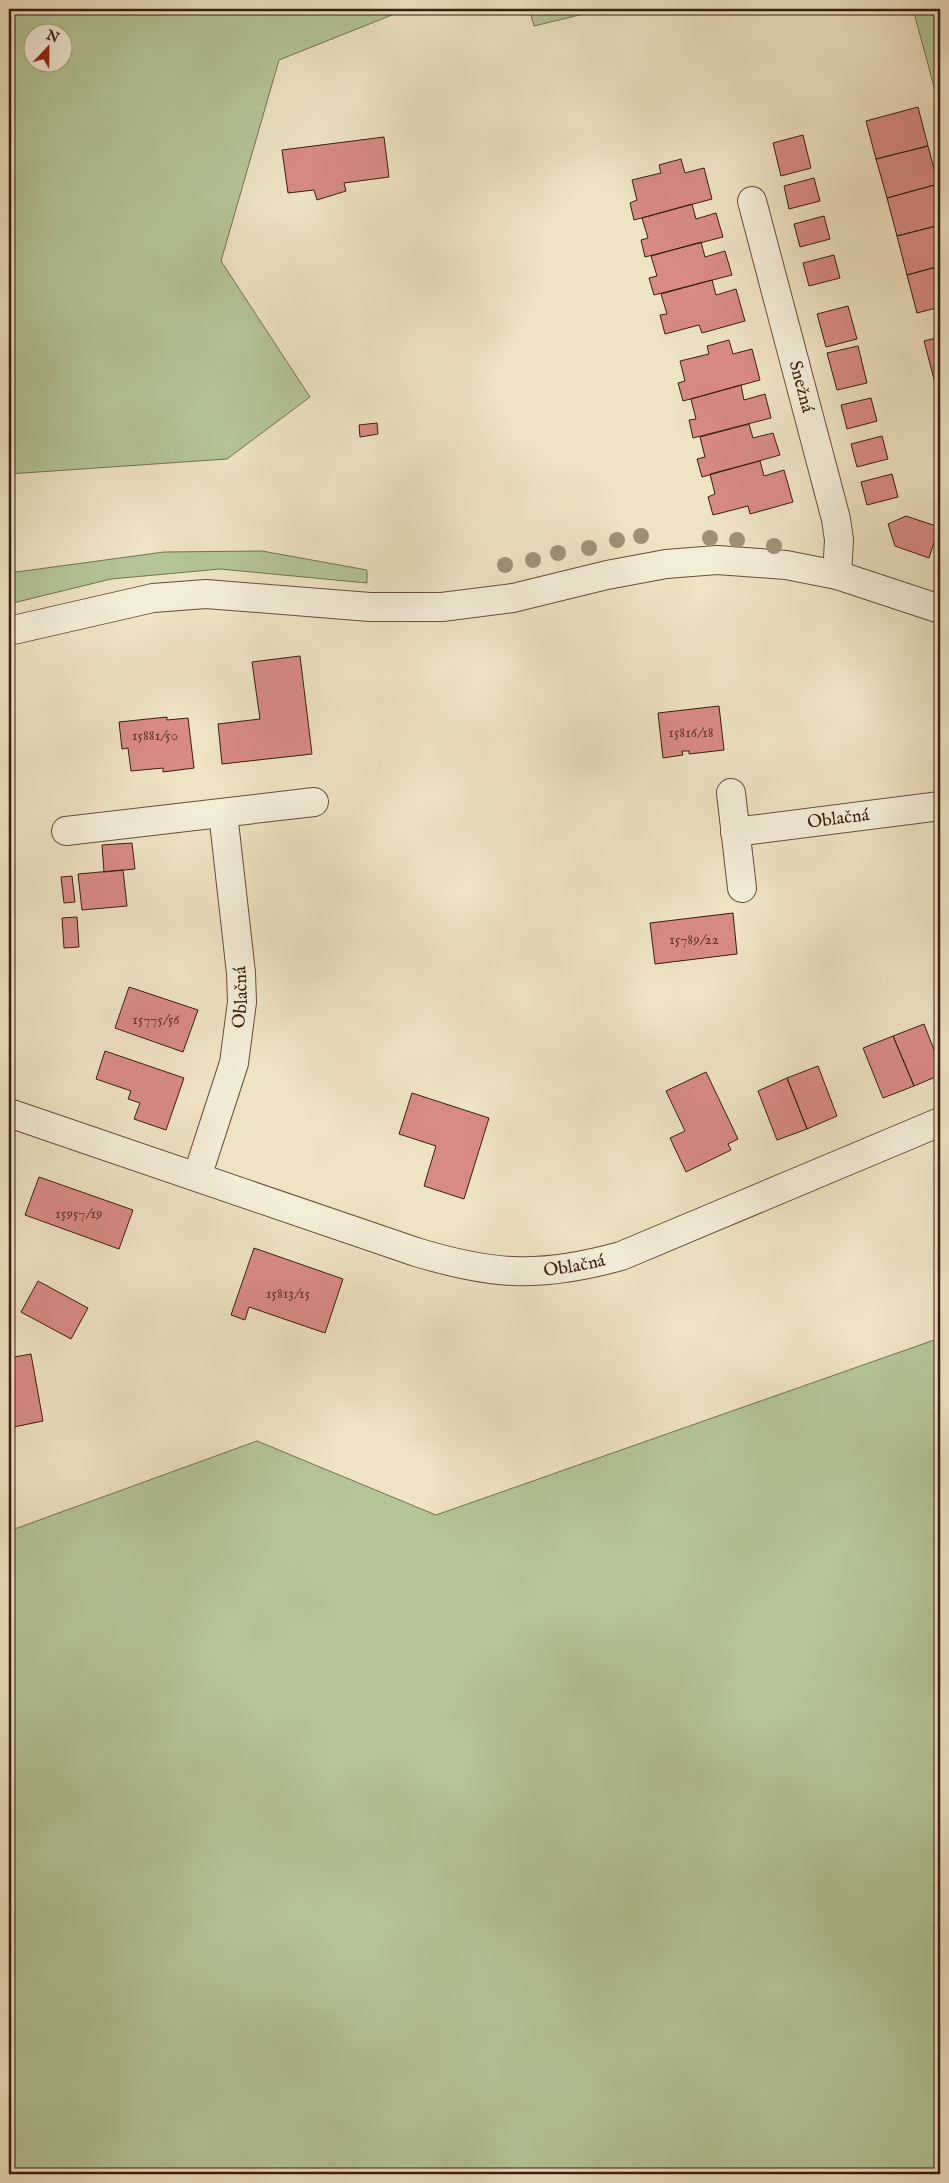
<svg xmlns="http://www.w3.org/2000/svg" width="949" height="2183" viewBox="0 0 949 2183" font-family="'IM FELL English',serif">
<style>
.green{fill:#b4c598;stroke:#767152;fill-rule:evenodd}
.building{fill:#d88b84;stroke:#381d0c}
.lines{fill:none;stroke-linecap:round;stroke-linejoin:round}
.minor-casing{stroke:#664e3a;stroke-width:30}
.minor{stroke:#f4edd8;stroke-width:28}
.tree{fill:#9e9275}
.labels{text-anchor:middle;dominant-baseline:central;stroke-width:4;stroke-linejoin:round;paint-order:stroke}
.number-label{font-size:15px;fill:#60382a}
.street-label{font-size:18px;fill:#381d0c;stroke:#f4edd8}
</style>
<rect width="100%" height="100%" fill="#eee3c3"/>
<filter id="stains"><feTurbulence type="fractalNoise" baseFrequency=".004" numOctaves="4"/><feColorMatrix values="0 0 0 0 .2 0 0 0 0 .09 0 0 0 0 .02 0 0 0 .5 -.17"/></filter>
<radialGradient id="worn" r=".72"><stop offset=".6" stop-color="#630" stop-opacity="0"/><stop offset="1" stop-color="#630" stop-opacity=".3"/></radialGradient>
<!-- green -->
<path class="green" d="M9,9h398l-128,51 -58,201 89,136 -83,62 -218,15zM32,32h30v30h-30z
M529,9h75l-70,17z
M913,9h27v100z
M262,551l105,19v13l-147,-14 -109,10 -102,25v-31l155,-21z
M940,1338v836h-931v-643l248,-90 179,74z"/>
<!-- building -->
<path class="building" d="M918,107l10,39 -52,13 -10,-38z
M803,135l8,33 -30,8 -8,-33z
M384,137l5,40 -45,6 2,8 -29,9 -3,-10 -26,3 -6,-43z
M928,146l10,38 -51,14 -11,-39z
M681,159l4,14 19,-5 8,31 -78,21 -4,-17 7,-3 -5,-20 29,-7 -2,-8z
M814,178l6,23 -31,8 -5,-23z
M938,184l2,41 -43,11 -10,-38z
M692,204l4,15 20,-6 7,24 -78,20 -4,-17 7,-2 -6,-20z
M824,216l6,23 -30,8 -6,-23z
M940,225v41l-33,9 -10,-39z
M701,242l4,15 20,-6 7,24 -78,20 -5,-17 8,-2 -6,-20z
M834,255l6,23 -31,8 -6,-23z
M940,266v41l-23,6 -10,-38z
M712,280l4,15 20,-6 9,32 -43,12 -3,-8 -34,9 -5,-19 7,-1 -6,-20z
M848,306l9,33 -31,8 -9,-33z
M940,337v41l-6,1 -10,-38z
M729,340l4,14 19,-5 8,31 -77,21 -5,-18 7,-2 -5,-20 29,-7 -2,-8z
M858,346l9,37 -30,7 -10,-37z
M940,378v23l-6,-22z
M741,385l3,15 21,-6 6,24 -78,20 -4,-18 7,-1 -5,-20z
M871,398l6,23 -30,8 -6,-24z
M377,423l1,11 -18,3 -1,-12z
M749,424l4,14 20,-5 7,22 -78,22 -5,-18 8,-2 -5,-20z
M882,436l6,23 -31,8 -6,-23z
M760,461l4,15 20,-6 9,32 -43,12 -2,-8 -35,9 -5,-18 7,-3 -5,-20z
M892,474l6,23 -31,8 -6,-23z
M906,516l33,11 -10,31 -34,-12 -7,-22z
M300,656l12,98 -90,10 -4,-40 42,-5 -8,-57z
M719,706l5,44 -35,4v-3h-7l1,4 -20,3 -5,-45z
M167,717v3l21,-2 6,50 -31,4v-4l-32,3 -3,-23 -6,1 -3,-27z
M132,843l3,26 -31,3 -2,-27z
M123,870l4,36 -45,4 -4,-36z
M72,876l3,26 -11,1 -3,-26z
M733,913l4,41 -82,10 -5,-41z
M77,917l2,30 -15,1 -2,-30z
M129,987l69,23 -15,42 -68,-24z
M924,1024l16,41v10l-26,11 -21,-50z
M893,1036l21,50 -31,12 -20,-50z
M105,1051l79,27 -18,52 -32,-11 6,-16 -12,-4 3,-8 -35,-12z
M818,1066l19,50 -30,13 -20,-51z
M706,1072l32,67 -10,5 3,6 -45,22 -16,-34 15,-7 -19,-40z
M787,1078l20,51 -30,11 -19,-49z
M412,1093l77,25 -25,81 -40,-13 12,-40 -37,-12z
M39,1177l94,33 -14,39 -94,-34z
M254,1248l89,31 -18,54 -76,-26 -4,13 -14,-5z
M38,1281l50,27 -17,31 -50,-27z
M31,1354l12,67 -34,7v-70z"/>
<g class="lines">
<defs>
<g id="minor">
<path id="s1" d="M752,201l84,318 3,21 -2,35"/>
<path d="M9,631l144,-33 53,-4 164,13h72l71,-9 94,-23 59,-11 51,-4 69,5 51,10 103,34"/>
<path d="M731,793l11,95"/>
<path d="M66,831l248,-29"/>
<path id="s2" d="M735,832l205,-26"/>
<path id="s3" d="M9,1113l407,139c79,24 125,26 205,4l319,-134"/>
<path id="s4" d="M197,1177l37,-114 8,-61 -1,-29 -18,-160"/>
</g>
</defs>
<!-- minor casing -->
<use href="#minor" class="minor-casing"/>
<!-- minor -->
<use href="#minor" class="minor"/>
</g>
<!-- trees -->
<g class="tree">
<circle cx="641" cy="536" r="8"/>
<circle cx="710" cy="538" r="8"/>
<circle cx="617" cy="540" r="8"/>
<circle cx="737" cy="540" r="8"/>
<circle cx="774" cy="546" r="8"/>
<circle cx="589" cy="548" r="8"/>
<circle cx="558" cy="553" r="8"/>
<circle cx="533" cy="560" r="8"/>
<circle cx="505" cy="565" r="8"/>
</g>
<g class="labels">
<!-- number labels -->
<g class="number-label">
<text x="691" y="732">15816/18</text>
<text x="155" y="735">15881/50</text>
<text x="694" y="939">15789/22</text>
<text x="156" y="1019">15775/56</text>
<text x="79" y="1213">15957/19</text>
<text x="288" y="1293">15813/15</text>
</g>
<!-- street labels -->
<g class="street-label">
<text stroke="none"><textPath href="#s1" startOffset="192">Snežná</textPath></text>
<text stroke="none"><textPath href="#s2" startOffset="104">Oblačná</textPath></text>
<text stroke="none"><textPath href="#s4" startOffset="186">Oblačná</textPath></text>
<text stroke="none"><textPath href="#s3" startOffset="591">Oblačná</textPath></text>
</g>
</g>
<!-- margin -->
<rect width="949" height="2183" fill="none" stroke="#eee3c3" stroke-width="30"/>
<rect x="10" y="10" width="929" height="2163" fill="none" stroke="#381d0c" stroke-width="2.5"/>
<rect x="15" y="15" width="919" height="2153" fill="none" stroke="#381d0c"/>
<!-- north arrow -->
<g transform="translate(48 48) rotate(22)"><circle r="24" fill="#f4edd8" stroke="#a99a86"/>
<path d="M0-4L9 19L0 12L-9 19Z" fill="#8f2418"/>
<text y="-8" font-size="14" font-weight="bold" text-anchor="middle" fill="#381d0c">N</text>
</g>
<rect width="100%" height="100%" filter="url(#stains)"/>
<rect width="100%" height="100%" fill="url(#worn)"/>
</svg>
